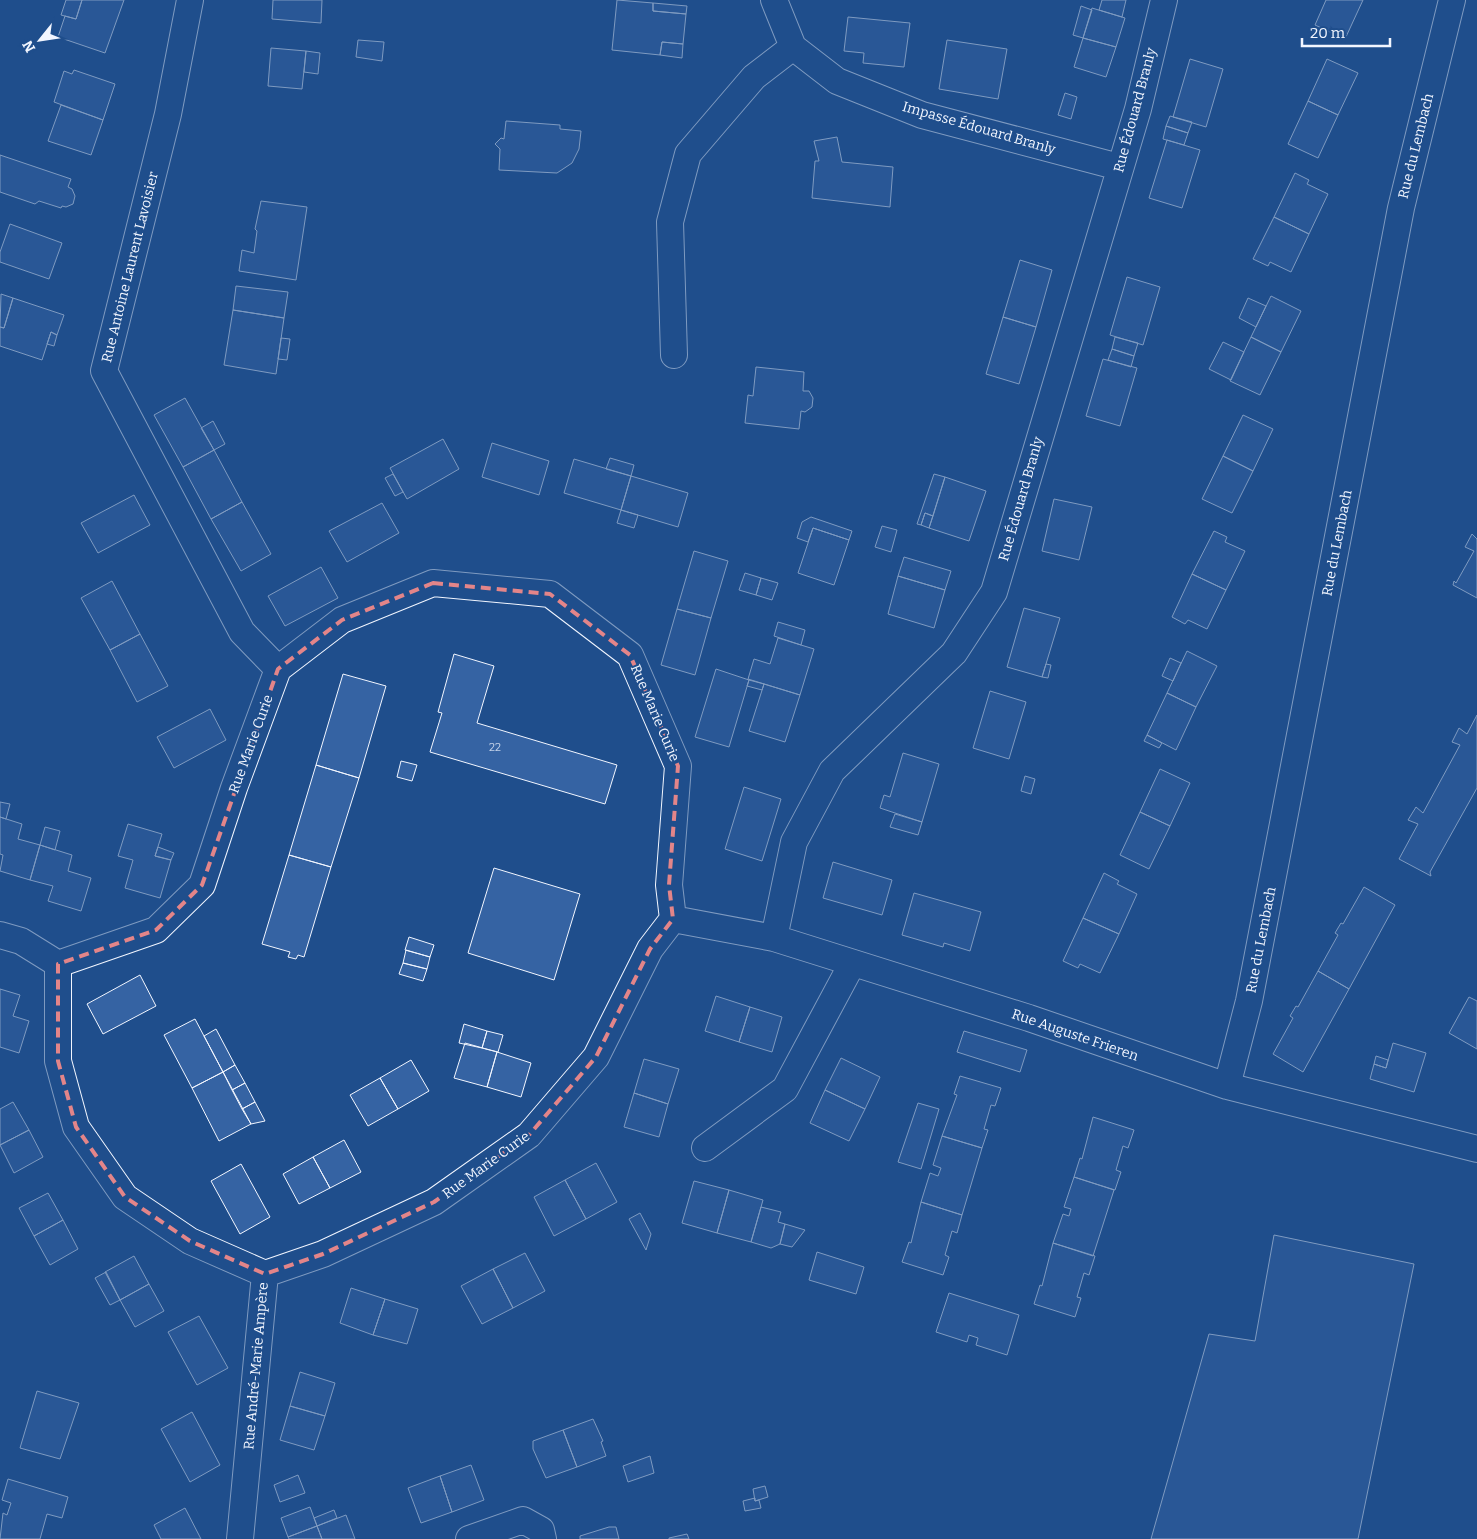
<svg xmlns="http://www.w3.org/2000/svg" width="1477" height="1539" viewBox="0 0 1477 1539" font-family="Bitter,serif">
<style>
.building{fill:#3563a3;stroke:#f2f6ff}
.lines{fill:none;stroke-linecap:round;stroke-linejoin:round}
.minor-casing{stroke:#f2f6ff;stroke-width:28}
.minor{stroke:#1f4e8c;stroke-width:26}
.marked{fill:none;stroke:#e38589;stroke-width:4;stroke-dasharray:10 6;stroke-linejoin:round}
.labels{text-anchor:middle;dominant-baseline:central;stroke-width:4;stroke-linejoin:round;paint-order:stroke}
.number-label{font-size:11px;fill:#c3d1e8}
.street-label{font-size:14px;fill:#f2f6ff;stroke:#1f4e8c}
</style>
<rect width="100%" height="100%" fill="#1f4e8c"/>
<!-- building -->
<path class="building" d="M66,0h16l-6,19 -15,-4z
M82,0h42l-19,53 -47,-16 7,-21 11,3z
M273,0h49l-1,23 -49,-4z
M617,0l36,3v8l33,3 -3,30 -21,-2 -2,13 -48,-5z
M1102,0h24l-4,17 -23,-7z
M1326,0h37l-18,39 -30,-14z
M653,3l34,3 -1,8 -33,-3z
M1081,6l11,4 -9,28 -10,-3z
M1092,8l33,10 -9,29 -33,-9z
M848,17l62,6 -6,44 -41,-4 1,-10 -20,-2z
M1083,38l33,9 -10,30 -32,-10z
M358,40l26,2 -2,19 -26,-4z
M947,40l60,9 -9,50 -59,-10z
M662,42l21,2 -1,14 -22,-3z
M271,48l35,3 -4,38 -34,-3z
M306,51l14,2 -2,21 -14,-2z
M1190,59l33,10 -17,58 -33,-10z
M1327,59l31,14 -20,42 -30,-14z
M74,70l41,14 -12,36 -49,-18 10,-31 8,3z
M1065,93l12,4 -6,22 -13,-4z
M1308,101l30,14 -20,43 -30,-14z
M61,105l42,15 -12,35 -43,-14z
M1170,116l22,6 -4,11 -22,-7z
M506,121l54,4v4l21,2 -2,18 -7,14 -15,10 -58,-3 1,-21 -5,-5 6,-6 3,1z
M1166,126l22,7 -4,12 -21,-6z
M837,137l5,25 51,5 -3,40 -78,-9 3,-37h4l-5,-20z
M1167,140l33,10 -18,58 -33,-10z
M0,155l71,24 -3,8 4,2 3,7 -2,8 -7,3 -4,-1 -1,2 -22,-7 -4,3 -35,-12z
M1295,173l14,7 -2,4 21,10 -19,40 -35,-17z
M261,201l46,6 -11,73 -57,-9 3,-21 12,3 3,-22 -2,-2z
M1274,217l35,17 -18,38 -21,-10 -2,4 -15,-7z
M10,224l52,19 -13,36 -49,-17v-10z
M1020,260l32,10 -16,57 -33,-10z
M1127,277l33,10 -17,58 -33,-10z
M236,286l52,6 -4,26 -51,-8z
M1,294l12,4 -9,30 -4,-1z
M1271,296l30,15 -20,41 -30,-15z
M13,298l51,17 -7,20 -6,-3 -9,28 -42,-14v-19l4,1z
M1248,298l18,8 -10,21 -17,-9z
M233,310l51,8 -8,56 -52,-9z
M1003,317l33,10 -17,57 -33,-10z
M51,332l6,3 -3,11 -7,-2z
M1115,337l23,6 -4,13 -22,-7z
M1251,337l30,15 -21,43 -30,-14z
M281,338l9,1 -3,21 -9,-1z
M1223,342l21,10 -13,28 -22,-11z
M1112,349l22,7 -3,11 -23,-7z
M1103,359l34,9 -17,58 -34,-10z
M756,367l48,5 -1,19h6l4,7 -1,9 -7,5 -4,-1 -2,18 -54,-6 3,-28 5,1z
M185,398l29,52 -31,17 -29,-52z
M1243,415l30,14 -20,42 -30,-15z
M213,421l12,23 -11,6 -13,-22z
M443,439l16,30 -52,30 -17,-31z
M492,443l57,18 -10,34 -57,-18z
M214,450l28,52 -31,17 -28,-52z
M1223,456l30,15 -21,42 -30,-14z
M610,458l24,7 -3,11 -25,-7z
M574,459l57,17 -10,34 -57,-17z
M393,474l10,18 -8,4 -10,-18z
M934,474l11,3 -12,39 -8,-3 -4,12 -4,-1z
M631,476l57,17 -10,34 -57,-17z
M945,477l41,14 -17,50 -40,-13z
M134,495l16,30 -52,28 -17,-30z
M1054,499l38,8 -13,53 -37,-9z
M242,502l29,52 -30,17 -30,-52z
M382,503l17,30 -52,29 -18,-31z
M621,510l17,5 -4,13 -17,-5z
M925,513l8,3 -4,12 -8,-3z
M811,517l41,14 -3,9 -36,-12 -5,14 -11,-4 5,-16z
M882,526l15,4 -6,22 -16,-5z
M813,528l36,12 -15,45 -36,-12z
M1214,531l13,6 -2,5 20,9 -19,39 -34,-16z
M1472,534l5,5v59l-24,-13 1,-4 2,2 18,-32 -9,-4z
M694,551l34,10 -17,57 -34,-9z
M904,557l47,14 -6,19 -47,-14z
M321,567l17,31 -53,28 -17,-30z
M745,573l16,5 -5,17 -17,-5z
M1192,574l34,16 -19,39 -19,-9 -3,4 -13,-7z
M898,576l47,14 -11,38 -46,-14z
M761,578l17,5 -6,17 -16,-5z
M112,581l28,53 -30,16 -29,-52z
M1024,608l36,10 -18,59 -35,-10z
M677,609l34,9 -16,57 -34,-10z
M778,622l27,8 -4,15 -27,-9z
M140,634l28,52 -31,16 -27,-52z
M778,638l36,11 -14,46 -52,-16 6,-20 16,5z
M1187,651l30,15 -21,41 -29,-14z
M454,654l40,12 -17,57 140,42 -12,39 -175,-52 12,-39 -4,-1z
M1170,658l11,5 -8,18 -11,-5z
M1046,664l5,1 -3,13 -6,-1z
M716,669l33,11 -20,67 -34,-10z
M343,674l43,12 -27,92 -43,-13z
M749,680l15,4 -2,6 -15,-4z
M764,684l36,11 -15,47 -36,-11z
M990,691l36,11 -17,57 -36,-11z
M1167,693l29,14 -20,43 -29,-15z
M210,709l16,31 -52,28 -17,-31z
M1477,715v73l-47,84 1,4 -32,-17 19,-35 -10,-4 8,-13 7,6 37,-68 -8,-3 7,-14 8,6z
M1147,735l15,8 -3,5 -15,-7z
M903,753l36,11 -17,58 -42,-14 4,-13 6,2z
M401,761l16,4 -5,16 -15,-4z
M316,765l43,13 -28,89 -42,-12z
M1160,769l30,14 -20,43 -30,-14z
M1025,776l10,3 -4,15 -10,-3z
M744,787l37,12 -19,62 -37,-12z
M0,802l10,2 -4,15 -6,-2z
M1140,812l30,14 -21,43 -29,-14z
M895,814l27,8 -4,13 -28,-8z
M0,817l22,7 -4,15 22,6 -10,35 -30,-9 3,-16 -3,-1z
M128,824l34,10 -7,22 16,4 -11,38 -35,-10 8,-28 -15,-4z
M45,827l15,4 -5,19 -15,-5z
M40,845l32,10 -4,16 23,7 -10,33 -33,-10 5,-15 -23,-6z
M158,847l16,6 -3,7 -16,-4z
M289,855l42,12 -27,90 -6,-2 -2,4 -8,-2 2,-5 -28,-8z
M833,862l59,18 -10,35 -59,-17z
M494,868l86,26 -26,86 -86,-27z
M1104,873l15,8 -2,3 20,10 -18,40 -36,-16z
M1364,887l31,18 -46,84 -31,-18 20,-36 -3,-2 6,-10 2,1z
M914,893l67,19 -11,39 -26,-8 -1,4 -41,-12z
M1083,918l36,16 -19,39 -20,-9 -2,4 -15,-7z
M409,937l25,8 -4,12 -25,-7z
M406,950l24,7 -3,12 -24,-6z
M403,963l24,6 -4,12 -24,-7z
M1318,971l31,18 -46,83 -30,-18 20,-36 -3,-2 6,-10 2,1z
M140,975l16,31 -53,28 -16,-30z
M0,989l20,6 -7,21 16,5 -10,32 -19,-6z
M716,996l34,11 -11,35 -34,-11z
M1469,997l8,4v48l-28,-16z
M750,1007l32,10 -10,35 -33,-10z
M195,1019l28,53 -31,16 -28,-53z
M464,1024l23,7 -5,17 -23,-5z
M216,1029l19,36 -12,7 -19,-36z
M487,1031l16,4 -5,17 -16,-4z
M964,1031l63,19 -7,22 -63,-20z
M465,1043l32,9 -10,35 -33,-9z
M1393,1043l33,10 -12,39 -44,-13 4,-15 12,4z
M497,1052l34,11 -10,34 -34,-10z
M1376,1056l12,4 -2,8 -12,-4z
M841,1058l39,19 -15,32 -40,-19z
M644,1059l35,10 -11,35 -34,-11z
M411,1060l18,31 -31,18 -18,-31z
M235,1065l10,18 -13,7 -9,-18z
M223,1072l28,52 -32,17 -27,-53z
M960,1076l41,12 -6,18 -4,-1 -7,24 4,1 -6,18 -40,-12 15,-41 -3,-1z
M380,1078l18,31 -30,17 -18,-31z
M245,1083l10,19 -13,7 -10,-19z
M825,1090l40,19 -16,32 -39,-18z
M634,1093l34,11 -9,33 -35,-10z
M13,1102l16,28 -29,15v-36z
M255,1102l10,19 -14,3 -9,-15z
M918,1103l21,6 -18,60 -23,-7z
M1093,1117l41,13 -6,18 -5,-2 -7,24 5,2 -6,18 -41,-13 6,-19 2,1z
M29,1130l14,27 -29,16 -14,-28z
M942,1136l40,12 -20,67 -41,-13 9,-29 8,3 3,-8 -8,-3z
M344,1140l17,32 -31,16 -17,-31z
M313,1157l17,31 -31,16 -16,-30z
M596,1163l21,39 -31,17 -21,-39z
M241,1164l29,53 -30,17 -29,-53z
M1074,1177l40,13 -21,66 -40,-13 10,-29 6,2 2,-7 -7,-2z
M565,1180l21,39 -32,17 -20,-39z
M694,1181l35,9 -12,43 -35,-10z
M729,1190l34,10 -12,42 -34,-9z
M48,1193l15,27 -29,16 -15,-28z
M921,1202l41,13 -5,18 -5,-2 -7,24 4,2 -6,18 -41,-13 7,-20 2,1z
M761,1207l20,5 -3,10 7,2 -5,20 -9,4 -20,-6z
M640,1213l11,21 -5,16 -17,-31z
M63,1220l15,29 -28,16 -16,-29z
M785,1224l20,6 -13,17 -12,-3z
M1274,1235l140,29 -56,275h-207l58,-205 46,7z
M1053,1243l42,13 -6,19 -5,-2 -7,24 4,1 -6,19 -41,-13 6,-19 2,1z
M817,1252l47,15 -8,27 -47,-14z
M525,1253l20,38 -32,17 -20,-39z
M134,1256l15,28 -29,16 -15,-28z
M493,1269l20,39 -31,16 -21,-38z
M106,1272l14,28 -10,5 -15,-27z
M149,1284l15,27 -29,16 -15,-27z
M351,1288l34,11 -12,36 -33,-12z
M949,1293l70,22 -12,40 -31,-10 2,-7 -9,-3 -2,7 -31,-10z
M385,1299l33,10 -11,35 -34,-9z
M199,1316l29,52 -31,17 -29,-53z
M300,1372l35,11 -10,33 -35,-10z
M37,1391l42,12 -19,56 -40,-11z
M290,1406l35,10 -11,34 -34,-10z
M192,1412l28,53 -30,17 -29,-53z
M593,1419l10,22 -2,1 5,14 -29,11 -14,-37z
M563,1430l14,37 -31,11 -13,-29v-8z
M650,1456l4,17 -26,9 -5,-16z
M471,1465l13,35 -32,12 -12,-36z
M298,1475l7,18 -25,9 -6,-17z
M440,1476l12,36 -31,11 -13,-35z
M8,1479l60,18 -6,21 -15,-4 -7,25h-40l3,-26 4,2 4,-12 -9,-3z
M765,1486l3,11 -13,4 -2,-12z
M755,1498v3l4,-1 2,8 -16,3 -2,-10z
M310,1507l7,19 -29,11 -7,-19z
M185,1508l16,31h-40l-7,-14z
M334,1510l3,8 -20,8 -3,-8z
M346,1515l9,24h-33l-5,-13z
M317,1526l5,13h-33l-1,-2z
M609,1527h7l3,12h-39v-3z
M687,1534l2,5h-20v-1z"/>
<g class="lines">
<defs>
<path id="minor" d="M190,0l-22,114 -64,257 138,261 36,37
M774,0l19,47 44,34 85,34 197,52
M674,355l-4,-133 18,-68 66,-77 39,-30
M673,919l101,19 255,80 198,68 250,63
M0,935l21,6 37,23 98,-34 46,-45 32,-97 44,-119 64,-49 91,-37 117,11 80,61 48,111 -9,119 4,34 -23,30 -54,108 -67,78 -95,67 -111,52 -58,20
M774,938l20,-96 38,-71 122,-118 40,-61 144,-483 26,-109
M58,964v97l18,66 49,70 65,44 75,33 -25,265
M1227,1086l22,-85 152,-793 51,-208
M705,1148l80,-59 67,-125
M469,1539l54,-19 18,10 2,9"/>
</defs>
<!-- minor casing -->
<use href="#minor" class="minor-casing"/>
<!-- minor -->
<use href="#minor" class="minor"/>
</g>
<!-- marked area -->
<path d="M0 0H1477V1539H0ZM433,583l117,11 80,61 48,111 -9,119 4,34 -23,30 -54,108 -67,78 -95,67 -111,52 -58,20 -75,-33 -65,-44 -49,-70 -18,-66v-97l98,-34 46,-45 76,-216 64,-49z" fill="#1f4e8c" fill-opacity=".55" fill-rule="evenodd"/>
<path class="marked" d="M433,583l117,11 80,61 48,111 -9,119 4,34 -23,30 -54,108 -67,78 -95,67 -111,52 -58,20 -75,-33 -65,-44 -49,-70 -18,-66v-97l98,-34 46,-45 76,-216 64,-49z"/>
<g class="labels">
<!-- number labels -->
<g class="number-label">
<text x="495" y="747">22</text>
</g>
<!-- street labels -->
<g class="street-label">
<text transform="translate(1135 110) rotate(-75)">Rue Édouard Branly</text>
<text transform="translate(979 128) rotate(16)">Impasse Édouard Branly</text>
<text transform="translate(1416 146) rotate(-76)">Rue du Lembach</text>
<text transform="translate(130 267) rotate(-76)">Rue Antoine Laurent Lavoisier</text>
<text transform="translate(1021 499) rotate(-74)">Rue Édouard Branly</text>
<text transform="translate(1337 543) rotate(-79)">Rue du Lembach</text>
<text transform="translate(655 713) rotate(67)">Rue Marie Curie</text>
<text transform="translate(251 744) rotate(-70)">Rue Marie Curie</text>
<text transform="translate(1261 940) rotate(-79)">Rue du Lembach</text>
<text transform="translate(1075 1035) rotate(19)">Rue Auguste Frieren</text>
<text transform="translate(486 1165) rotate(-36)">Rue Marie Curie</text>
<text transform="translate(256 1366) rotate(-85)">Rue André-Marie Ampère</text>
</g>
</g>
<!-- north arrow -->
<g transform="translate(40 40) rotate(240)" stroke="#1f4e8c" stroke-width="4" paint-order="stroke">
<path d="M0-4L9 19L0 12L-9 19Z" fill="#f2f6ff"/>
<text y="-8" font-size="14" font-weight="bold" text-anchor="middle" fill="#f2f6ff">N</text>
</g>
<!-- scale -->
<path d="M1302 38v8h88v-8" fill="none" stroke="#f2f6ff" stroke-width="2.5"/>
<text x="1310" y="38" font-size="15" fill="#f2f6ff" stroke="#1f4e8c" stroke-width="4" paint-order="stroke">20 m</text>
</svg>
